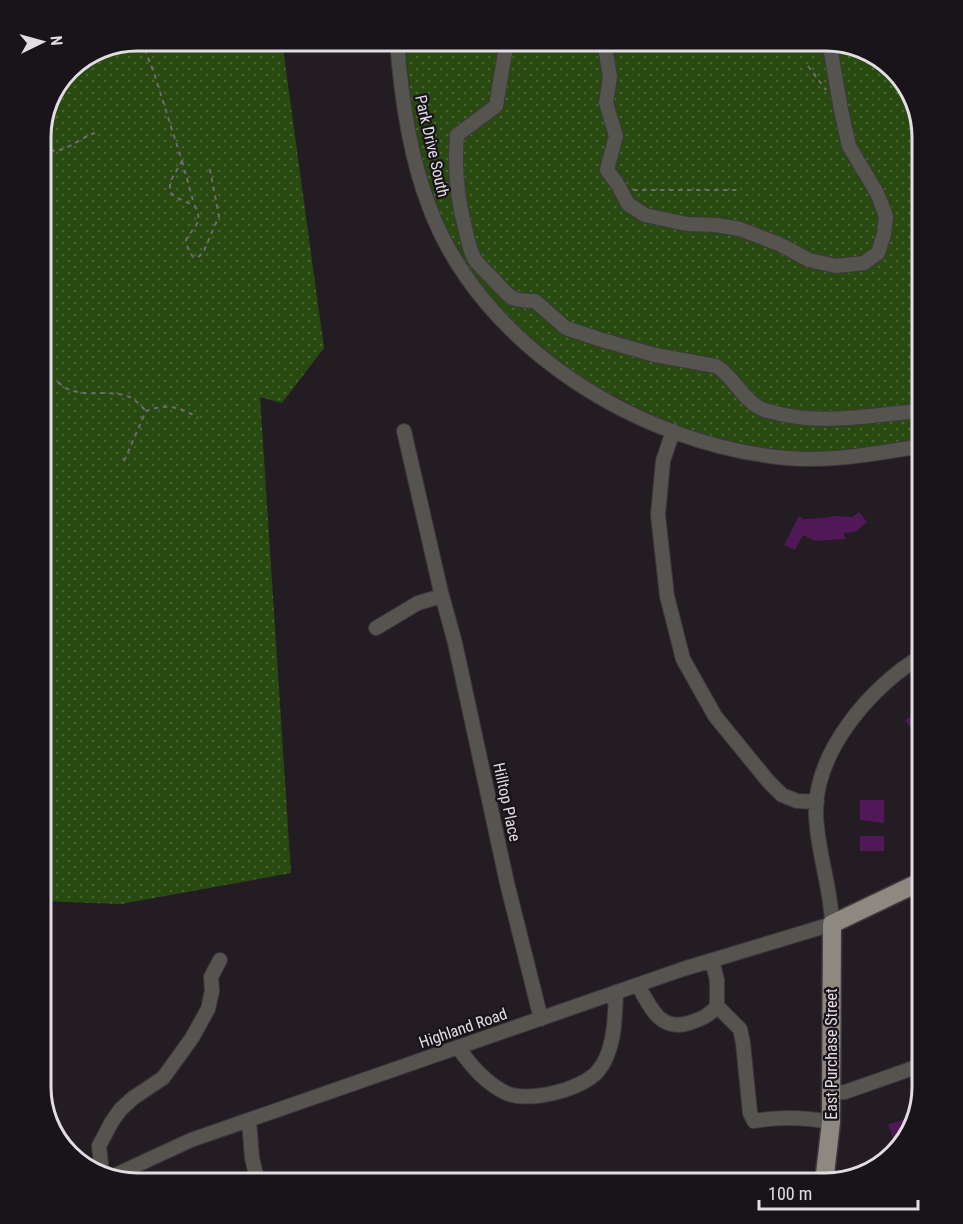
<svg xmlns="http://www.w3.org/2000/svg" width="963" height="1224" viewBox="0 0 963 1224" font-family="'Roboto Condensed',sans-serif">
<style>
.grass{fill:url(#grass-dots)}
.building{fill:#511857}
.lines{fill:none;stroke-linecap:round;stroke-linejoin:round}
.minor-casing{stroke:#3e373e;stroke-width:16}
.major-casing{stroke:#3e373e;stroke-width:21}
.path{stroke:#706a71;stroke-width:2;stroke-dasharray:4.5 4.5;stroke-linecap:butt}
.minor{stroke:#56544f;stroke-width:14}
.major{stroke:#8d8980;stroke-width:18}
.labels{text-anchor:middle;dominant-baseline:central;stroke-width:4.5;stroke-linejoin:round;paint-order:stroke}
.street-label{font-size:16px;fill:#e1dde2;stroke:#19131a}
.rim{fill:none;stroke:#e1dde2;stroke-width:3}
</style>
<defs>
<pattern id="grass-dots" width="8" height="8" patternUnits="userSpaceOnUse" patternTransform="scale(1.5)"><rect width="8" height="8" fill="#284a11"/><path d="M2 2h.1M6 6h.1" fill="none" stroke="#476433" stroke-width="1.8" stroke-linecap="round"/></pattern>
</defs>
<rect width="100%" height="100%" fill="#231c23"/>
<!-- grass -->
<path class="grass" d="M137,41h145l42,307 -42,55 -22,-6 31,476 -170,31 -80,-3v-771l32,-65z
M404,41h428l42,12 32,31 16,53v304l-65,10 -62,2 -61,-9 -67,-21 -68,-35 -65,-43 -58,-62 -42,-78 -20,-81z"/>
<!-- building -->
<path class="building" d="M859,512l8,10 -12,10 -11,1 1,6 -30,2 -12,-6 -8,15 -11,-5 15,-29 5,3 19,-1 12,-2 17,1z
M922,710v15l-8,7 -9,-12z
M860,800h24v23l-24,-3z
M860,836h24v15h-24z
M914,1117l-6,19 -7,3 -1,-3 -7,2 -5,-14z"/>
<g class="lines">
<defs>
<path id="minor" d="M397,41c4,54 12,113 32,165 52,141 212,239 358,252 45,4 91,-5 135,-12
M507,41l-11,65 -39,29c-3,34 0,64 9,97 2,8 4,19 8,26 5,8 13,14 19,21 18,18 15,22 42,22l31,27 33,11 56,16 61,11c17,10 25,31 42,41 6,4 15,5 22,7 48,11 95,0 142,-3
M604,41l6,36 -4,26 10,33 -9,34 11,15 10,19 17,11 42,9 29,1 24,4 39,15 30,16 27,6 28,-3 14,-10 6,-19 2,-18 -9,-23 -28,-47 -8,-36 -12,-69
M404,431l37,161 14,51 52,240 34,136
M673,431l-10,30 -5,54 9,81 16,63 32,57 53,65 14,14 15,6 20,1
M376,628l42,-25 24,-7
M638,985c12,22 22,47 51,38 12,-4 20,-7 28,-17v-26l-5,-20
M717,1006l23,23 3,14 7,70 4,8c27,-5 50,-4 77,1
M458,1047c12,18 27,35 46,45 22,12 78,-2 94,-21 17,-20 17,-54 18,-79
M832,1093l13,-1 77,-27
M249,1120l3,38 6,25
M102,1174l-3,-28 12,-23 9,-13 13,-12 30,-20 29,-40 16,-29 4,-18 -1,-14 9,-17
M111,1177l80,-37 492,-171 149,-45c-1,-38 -15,-72 -16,-110 -2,-62 56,-129 106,-158"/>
<path id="major" d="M824,1183l7,-61 1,-198 90,-43"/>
</defs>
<!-- minor casing -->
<use href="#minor" class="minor-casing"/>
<!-- major casing -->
<use href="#major" class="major-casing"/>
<!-- path -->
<path class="path" d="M141,41l12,29 29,91 -12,21v10l5,5 20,9c9,18 -2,20 -9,34l2,9 5,8h5l5,-4 16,-37 -10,-51
M808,66l18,24
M41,150c28,4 31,-9 54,-17
M182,161l12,43
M633,190h105
M58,382c19,19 45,6 69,14 7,2 14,10 19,15
M124,461l22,-50c20,-8 35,-4 52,7"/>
<!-- minor -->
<use href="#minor" class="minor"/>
<!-- major -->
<use href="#major" class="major"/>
</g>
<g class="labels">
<!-- street labels -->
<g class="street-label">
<text transform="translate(432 146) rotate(77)">Park Drive South</text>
<text transform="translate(507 802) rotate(78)">Hilltop Place</text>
<text transform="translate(463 1028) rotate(-19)">Highland Road</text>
<text transform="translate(831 1054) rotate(-90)">East Purchase Street</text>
</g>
</g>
<!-- crop -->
<path d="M0 0H963V1224H0ZM137 51H826A86 86 0 0 1 912 137V1087A86 86 0 0 1 826 1173H137A86 86 0 0 1 51 1087V137A86 86 0 0 1 137 51Z" fill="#19131a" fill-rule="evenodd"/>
<path class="rim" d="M137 51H826A86 86 0 0 1 912 137V1087A86 86 0 0 1 826 1173H137A86 86 0 0 1 51 1087V137A86 86 0 0 1 137 51Z"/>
<!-- north arrow -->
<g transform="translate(42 42) rotate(85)" stroke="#19131a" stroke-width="4.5" paint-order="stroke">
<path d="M0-4.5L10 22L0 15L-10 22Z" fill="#e1dde2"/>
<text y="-9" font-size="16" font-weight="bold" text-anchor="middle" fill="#e1dde2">N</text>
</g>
<!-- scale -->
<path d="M759 1200v9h159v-9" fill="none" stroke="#e1dde2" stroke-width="3"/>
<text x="768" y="1200" font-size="18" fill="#e1dde2" stroke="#19131a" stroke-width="4.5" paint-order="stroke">100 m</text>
</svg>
